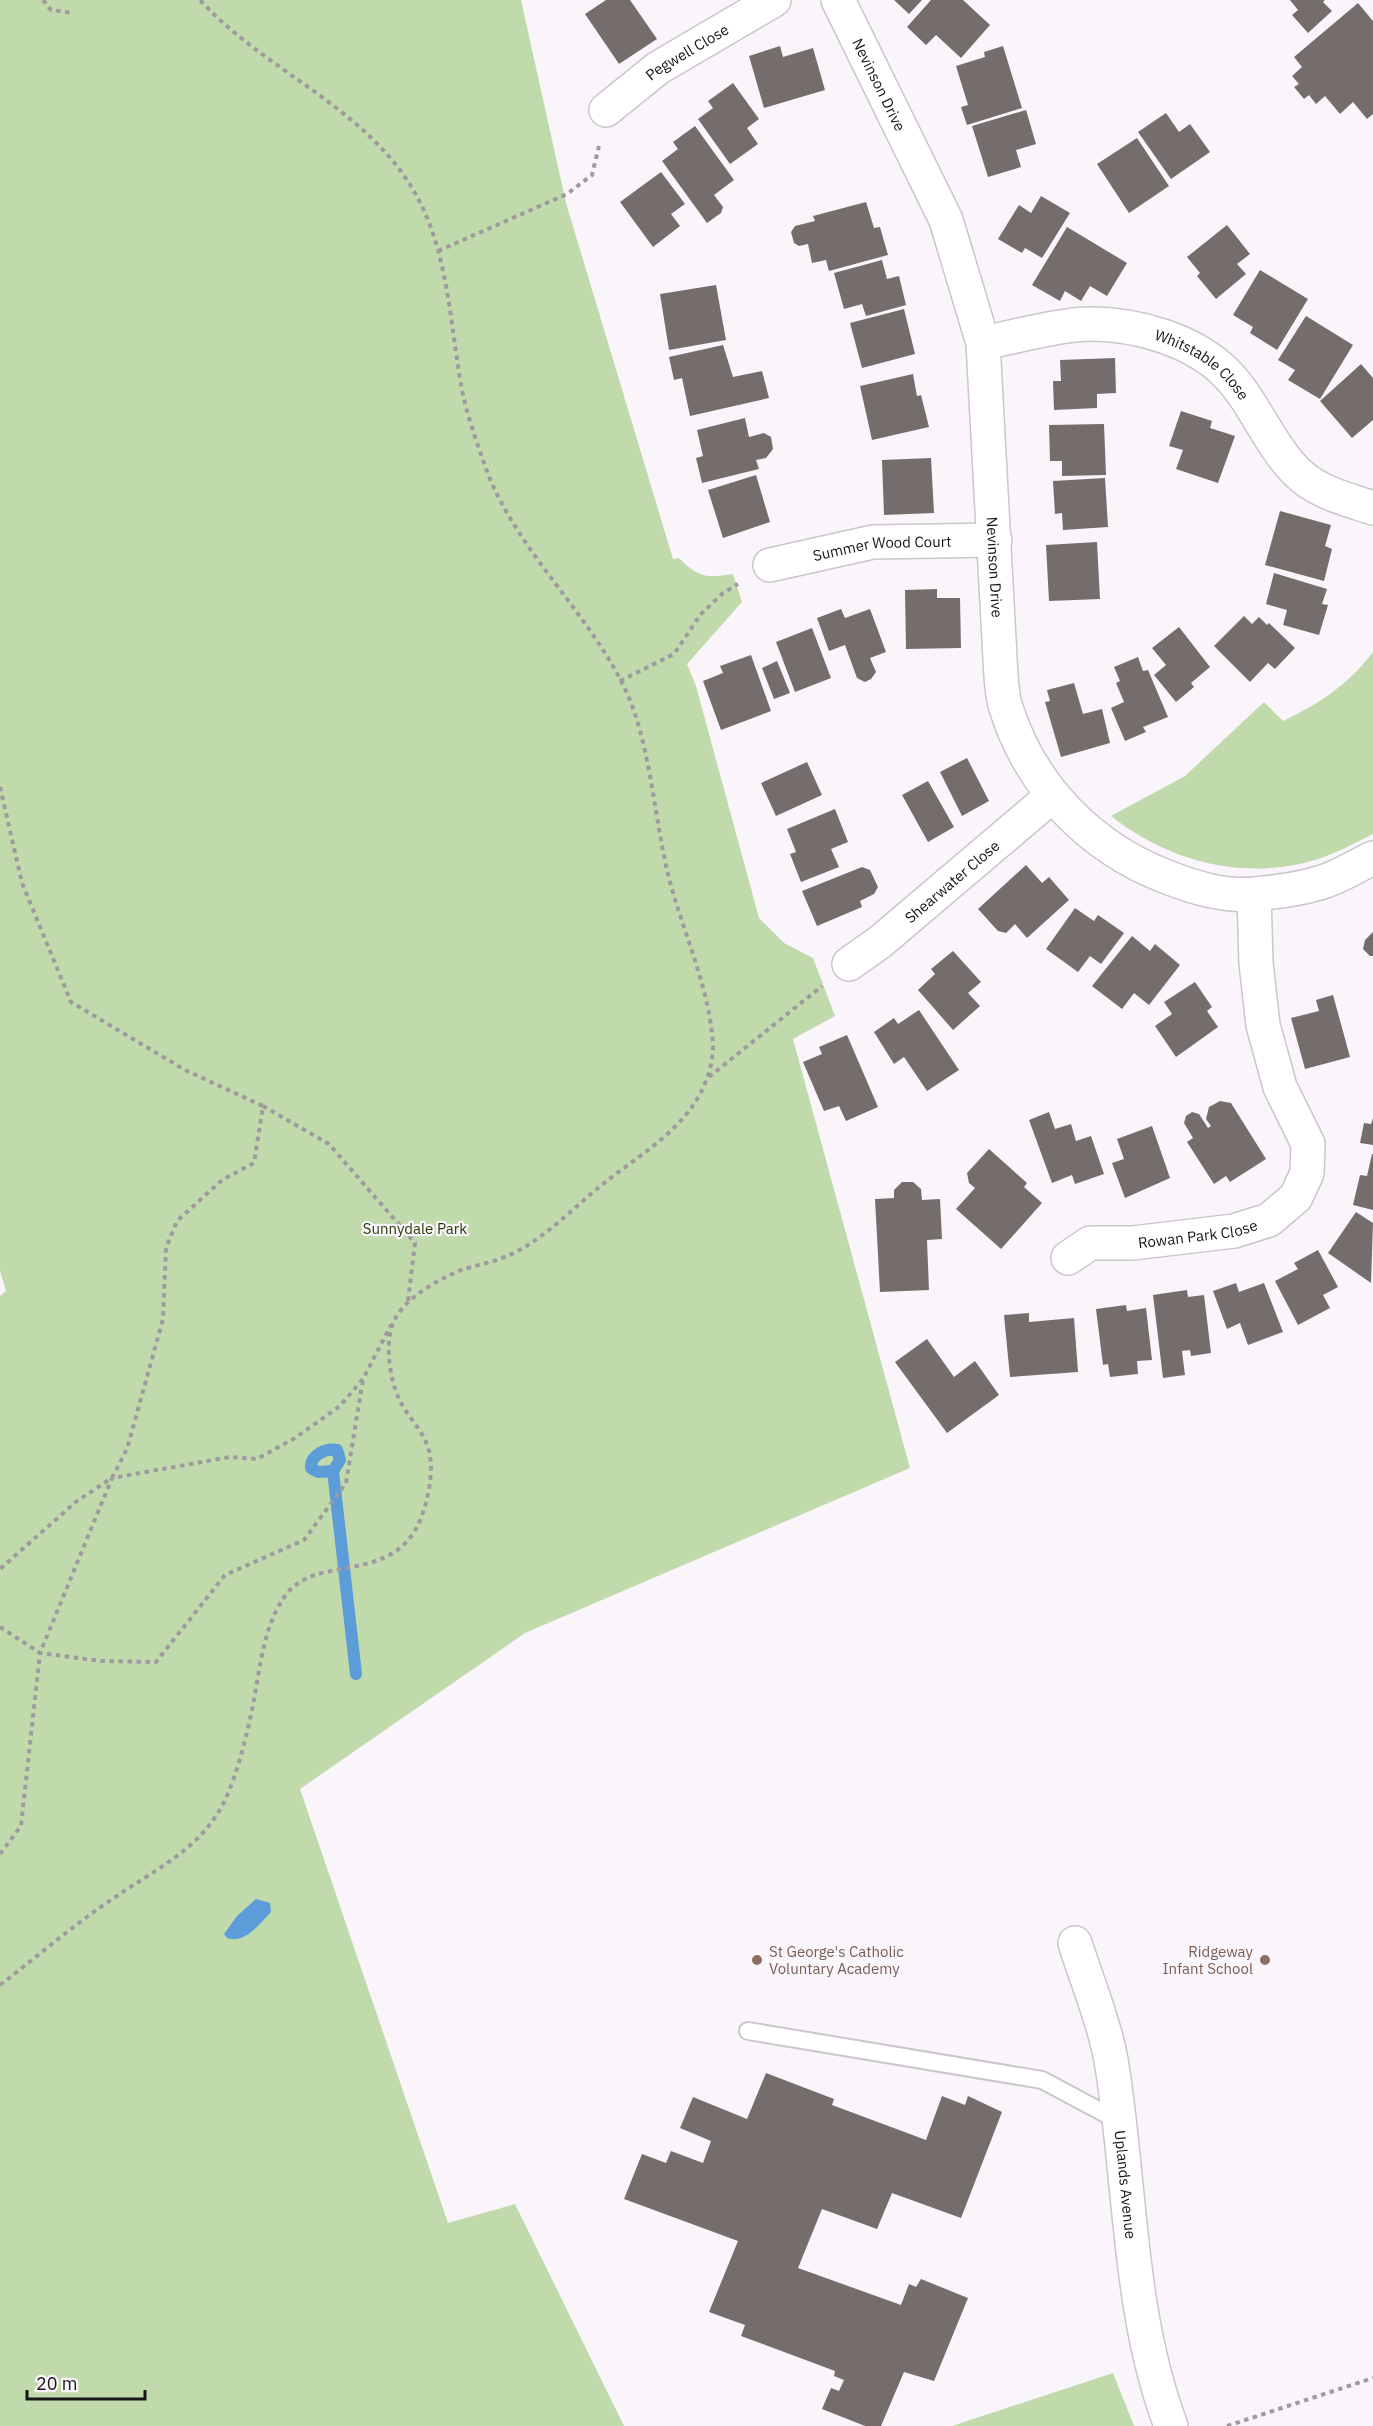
<svg xmlns="http://www.w3.org/2000/svg" width="1373" height="2426" viewBox="0 0 1373 2426" font-family="'IBM Plex Sans',sans-serif">
<style>
.green{fill:#c1daab}
.water{fill:#5c9cd8}
.lines{fill:none;stroke-linecap:round;stroke-linejoin:round}
.stream{stroke:#5c9cd8;stroke-width:12}
.building{fill:#756d6c}
.service-casing{stroke:#cbc6cc;stroke-width:20}
.minor-casing{stroke:#cbc6cc;stroke-width:36}
.path{stroke:#9e9a9f;stroke-width:4;stroke-dasharray:4.5 4.5;stroke-linecap:butt}
.service{stroke:#fff;stroke-width:16}
.minor{stroke:#fff;stroke-width:33}
.education-dot{fill:#8d6e63;stroke:#faf4fb;stroke-width:2}
.labels{text-anchor:middle;dominant-baseline:central;stroke-width:4.5;stroke-linejoin:round;paint-order:stroke}
.street-label{font-size:15px;fill:#181618;stroke:#faf4fb}
.park-label{font-size:15px;fill:#243d05;stroke:#faf4fb}
.education-label{font-size:15px;fill:#785e54;stroke:#faf4fb;text-anchor:start}
</style>
<rect width="100%" height="100%" fill="#faf4fb"/>
<!-- green -->
<path class="green" d="M0,0h521l45,203 107,356 6,-1c20,20 27,20 54,16l9,28 -55,62 9,22 63,232 25,25 29,15 22,58 -42,23 117,429 -385,165 -225,156 148,434 67,-19 109,222h-624v-1130l6,-5 -6,-20z
M1373,652v182c-18,9 -36,19 -55,25 -72,23 -149,3 -207,-43l74,-40 79,-74 19,19c36,-17 66,-37 90,-69z
M1113,2373l21,53h-182z"/>
<!-- water -->
<path class="water" d="M256,1899l14,4 1,9c-11,11 -26,33 -44,26l-3,-4 13,-18z"/>
<g class="lines">
<!-- stream -->
<path class="stream" d="M333,1471l7,-11 -3,-10c-11,-2 -27,5 -26,18l7,4 15,-1 23,203"/>
</g>
<!-- building -->
<path class="building" d="M606,0h24l27,39 -38,25 -34,-50z
M894,0h28l-13,14z
M931,0h32l27,25 -29,33 -25,-23 -10,10 -19,-18z
M1290,0h35l-2,2 9,9 -24,22 -16,-18 6,-5z
M1358,3l15,18v93l-6,5 -14,-17 -13,12 -15,-18 -9,8 -7,-9 -5,4 -10,-12 5,-3 -7,-8 10,-9 -8,-10z
M780,46l3,11 30,-9 12,42 -61,18 -15,-52z
M1003,46l19,62 -55,17 -6,-18 7,-2 -12,-39 29,-9 -1,-5z
M733,83l26,36 -12,9 11,16 -28,20 -32,-45 15,-11 -5,-7z
M1026,110l10,34 -20,6 5,17 -33,10 -16,-51z
M1166,113l13,19 11,-8 20,28 -39,27 -33,-47z
M695,126l39,54 -20,15 9,12 -2,6 -14,10 -45,-62 16,-12 -5,-7z
M1137,138l32,48 -40,27 -32,-49z
M661,172l24,32 -14,10 9,12 -27,21 -33,-45z
M1041,196l29,17 -28,45 -17,-10 -3,5 -24,-14 21,-34 12,8z
M866,202l8,26 6,-1 8,28 -59,16 -3,-11 -14,3 -4,-19 -9,2 -5,-3 -3,-11 4,-6 20,-5 -2,-5z
M1227,225l23,29 -13,10 9,10 -30,25 -19,-23 3,-3 -13,-16z
M1067,227l60,36 -20,33 -17,-10 -9,15 -16,-10 -5,10 -28,-16z
M882,260l5,19 12,-3 7,29 -40,11 -4,-12 -18,5 -10,-36z
M1260,270l48,29 -31,51 -27,-17 3,-6 -20,-12z
M716,285l10,55 -57,10 -9,-56z
M904,309l11,45 -53,14 -12,-45z
M1306,316l47,29 -33,54 -32,-19 7,-10 -17,-10z
M723,345l10,32 29,-6 7,27 -79,18 -8,-38 -8,2 -5,-23z
M1115,358l1,35 -19,1v14l-43,2 -1,-29h8l-1,-21z
M1361,364l12,14v42l-21,18 -32,-37z
M913,374l4,22 4,-1 8,32 -57,13 -12,-54z
M1181,411l31,10 -2,7 25,8 -17,47 -42,-14 7,-19 -14,-4z
M745,418l4,19 15,-4 7,4 2,12 -7,9 -10,2 3,9 -57,14 -6,-25 7,-2 -6,-26z
M1104,424l2,51 -44,1v-15h-12l-1,-36z
M931,458l3,55 -50,2 -2,-55z
M756,475l14,47 -47,16 -15,-48z
M1105,478l3,49 -45,3 -1,-17 -7,1 -2,-33z
M1280,511l51,14 -6,21 7,3 -8,32 -59,-16z
M1097,542l3,57 -51,2 -3,-56z
M1274,573l53,16 -5,15 6,1 -9,30 -36,-10 4,-15 -21,-6z
M937,589v9h23l1,50 -55,1 -1,-59z
M841,609l4,9 25,-9 16,43 -16,6 6,14 -5,7 -6,3 -8,-4 -12,-33 -16,6 -12,-33z
M1244,616l8,8 7,-7 8,8 2,-2 26,25 -20,21 -7,-6 -18,19 -36,-36z
M1179,627l31,40 -19,16 3,4 -18,15 -22,-27 12,-10 -14,-17z
M812,628l19,50 -36,14 -19,-50z
M751,655l20,56 -50,19 -18,-49 20,-8 -3,-7z
M1138,657l5,14 5,-1 20,47 -25,10 3,5 -21,9 -14,-33 13,-6 -8,-19 4,-2 -6,-14z
M777,661l13,32 -16,6 -12,-31z
M1074,683l9,31 19,-5 8,34 -49,14 -16,-55 5,-1 -3,-11z
M967,758l22,43 -27,15 -22,-44z
M807,762l15,33 -46,21 -15,-33z
M928,781l26,46 -26,15 -26,-47z
M835,809l13,33 -17,7 8,18 -38,15 -11,-28 6,-2 -9,-23z
M1026,865l16,18 7,-6 20,23 -42,38 -12,-14 -9,9 -8,-2 -20,-22z
M862,867l8,3 8,17 -4,7 -14,7 2,6 -45,19 -15,-35z
M1075,908l19,13 4,-6 26,18 -23,31 -11,-8 -12,16 -32,-23z
M1373,932v24h-3l-7,-7 2,-9z
M1132,936l18,15 5,-7 25,21 -31,40 -15,-12 -12,16 -30,-23z
M953,951l28,31 -13,11 12,13 -27,24 -35,-40 17,-16 -4,-5z
M1195,982l17,25 -5,4 11,16 -42,30 -21,-31 17,-12 -8,-12z
M1333,995l17,62 -45,12 -14,-51 28,-7 -3,-11z
M919,1010l40,60 -32,21 -23,-34 -10,7 -20,-32 20,-14 4,6z
M847,1035l31,72 -32,14 -7,-15 -15,5 -21,-49 19,-8 -3,-7z
M1220,1101l11,2 35,56 -36,23 -4,-6 -12,8 -27,-42 6,-4 -9,-15 2,-7 6,-4 7,2 9,14 3,-2 -5,-7 3,-12z
M1049,1112l6,17 16,-5 5,17 15,-5 13,38 -29,10 -3,-9 -20,8 -23,-63z
M1373,1118v27l-13,-2 4,-20 7,1z
M1152,1126l18,52 -45,20 -13,-35 12,-4 -7,-20z
M989,1149l38,34 -3,4 18,16 -41,46 -45,-40 19,-21 -6,-5 -2,-10z
M1372,1154h1v56l-20,-5 7,-30 7,1z
M902,1182h11l8,7 1,11 18,-1 2,40 -15,1 2,50 -49,2 -5,-93 19,-1v-8z
M1356,1212l17,11 -2,60 -43,-30z
M1318,1250l20,37 -15,8 7,13 -32,17 -23,-44 23,-12 -4,-6z
M1236,1283l3,9 25,-9 19,49 -35,13 -8,-22 -13,6 -14,-38z
M1187,1290l1,7 16,-2 7,58 -20,3 -1,-6 -8,1 3,24 -22,3 -10,-83z
M1126,1305l1,6 19,-3 6,52 -15,1 1,13 -28,3 -2,-13 -5,1 -7,-56z
M1029,1313v9l45,-4 4,54 -68,5 -6,-62z
M927,1339l27,38 21,-16 24,34 -52,38 -52,-71z
M766,2073l68,26 -2,6 94,35 16,-44 23,9 3,-9 34,16 -41,106 -69,-25 -15,36 -55,-20 -24,59 103,37 8,-21 7,3 5,-8 47,19 -34,83 -30,-9 -23,54h-16l-43,-17 9,-21 8,3 5,-11 -10,-4 1,-5 -94,-35 4,-11 -36,-13 29,-71 -114,-42 18,-45 24,9 5,-12 32,12 8,-22 -31,-13 13,-31 54,22z"/>
<g class="lines">
<defs>
<path id="service" d="M748,2031l294,49 77,41"/>
<g id="minor">
<path id="s1" d="M838,0l108,220 37,123 17,315c1,16 1,35 6,50 25,79 85,140 161,169 28,11 58,20 89,17 20,-2 44,-5 63,-11 19,-5 37,-17 54,-25"/>
<path id="s2" d="M606,110l52,-42 116,-68"/>
<path id="s3" d="M983,343c32,-6 77,-19 108,-19 46,0 102,16 135,49 32,32 46,83 83,109 19,13 43,19 64,26"/>
<path id="s4" d="M770,565l103,-23 122,-2"/>
<path id="s5" d="M849,964l31,-22 172,-146"/>
<path id="s6" d="M1068,1258l22,-15h43l101,-12 35,-11 27,-23 11,-24 1,-29 -28,-57 -17,-62 -7,-62 -2,-69"/>
<path id="s7" d="M1075,1943c12,38 31,84 37,123 19,119 16,246 59,360"/>
</g>
</defs>
<!-- service casing -->
<use href="#service" class="service-casing"/>
<!-- minor casing -->
<use href="#minor" class="minor-casing"/>
<!-- path -->
<path class="path" d="M43,0l8,10 22,3
M438,251l129,-57 25,-19 7,-29
M620,681l54,-27 27,-40 22,-21 15,-9
M0,787l22,96 49,119 114,68 78,36 -9,57 -32,17 -45,41 -11,27 -3,71 -36,130 -15,29 -35,23 -77,68
M709,1077l113,-91
M263,1106l66,38 86,99 -7,58
M0,1627l40,26 72,-175 118,-21 27,2 38,-21 45,-32 23,-27 28,-54
M0,1854l21,-28 19,-173 61,8 55,1 69,-87 79,-35 42,-57 17,-104
M0,1985c37,-28 72,-59 111,-85 47,-33 95,-52 118,-109 11,-28 18,-57 24,-86 7,-36 10,-78 32,-109 31,-44 109,-9 136,-78 7,-18 12,-43 9,-62 -3,-22 -21,-37 -30,-55 -10,-20 -15,-54 -8,-75 8,-25 43,-45 67,-55 15,-6 33,-8 48,-15 35,-15 62,-44 91,-68 35,-29 80,-53 102,-94 8,-15 13,-32 13,-48 -3,-59 -31,-115 -45,-172 -14,-58 -18,-133 -43,-185 -38,-80 -112,-141 -141,-226 -8,-23 -17,-48 -22,-73 -13,-70 -13,-145 -53,-207 -52,-80 -146,-114 -209,-183
M1227,2426l146,-48"/>
<!-- service -->
<use href="#service" class="service"/>
<!-- minor -->
<use href="#minor" class="minor"/>
</g>
<!-- markers -->
<g class="education-dot">
<circle cx="757" cy="1960" r="6"/>
<circle cx="1265" cy="1960" r="6"/>
</g>
<g class="labels">
<!-- street labels -->
<g class="street-label">
<text stroke="none"><textPath href="#s2" startOffset="100">Pegwell Close</textPath></text>
<text stroke="none"><textPath href="#s1" startOffset="94">Nevinson Drive</textPath></text>
<text stroke="none"><textPath href="#s3" startOffset="232">Whitstable Close</textPath></text>
<text stroke="none"><textPath href="#s4" startOffset="114">Summer Wood Court</textPath></text>
<text stroke="none"><textPath href="#s1" startOffset="598">Nevinson Drive</textPath></text>
<text stroke="none"><textPath href="#s5" startOffset="132">Shearwater Close</textPath></text>
<text stroke="none"><textPath href="#s6" startOffset="135">Rowan Park Close</textPath></text>
<text stroke="none"><textPath href="#s7" startOffset="248">Uplands Avenue</textPath></text>
</g>
<!-- park labels -->
<g class="park-label">
<text x="415" y="1228">Sunnydale Park</text>
</g>
<!-- education labels -->
<g class="education-label">
<text x="769" y="1951">St George's Catholic<tspan x="769" dy="17">Voluntary Academy</tspan></text>
<text x="1253" y="1951" text-anchor="end">Ridgeway<tspan x="1253" dy="17">Infant School</tspan></text>
</g>
</g>
<!-- scale -->
<path d="M27 2390v9h118v-9" fill="none" stroke="#181618" stroke-width="3"/>
<text x="36" y="2390" font-size="18" fill="#181618" stroke="#faf4fb" stroke-width="4.5" paint-order="stroke">20 m</text>
</svg>
